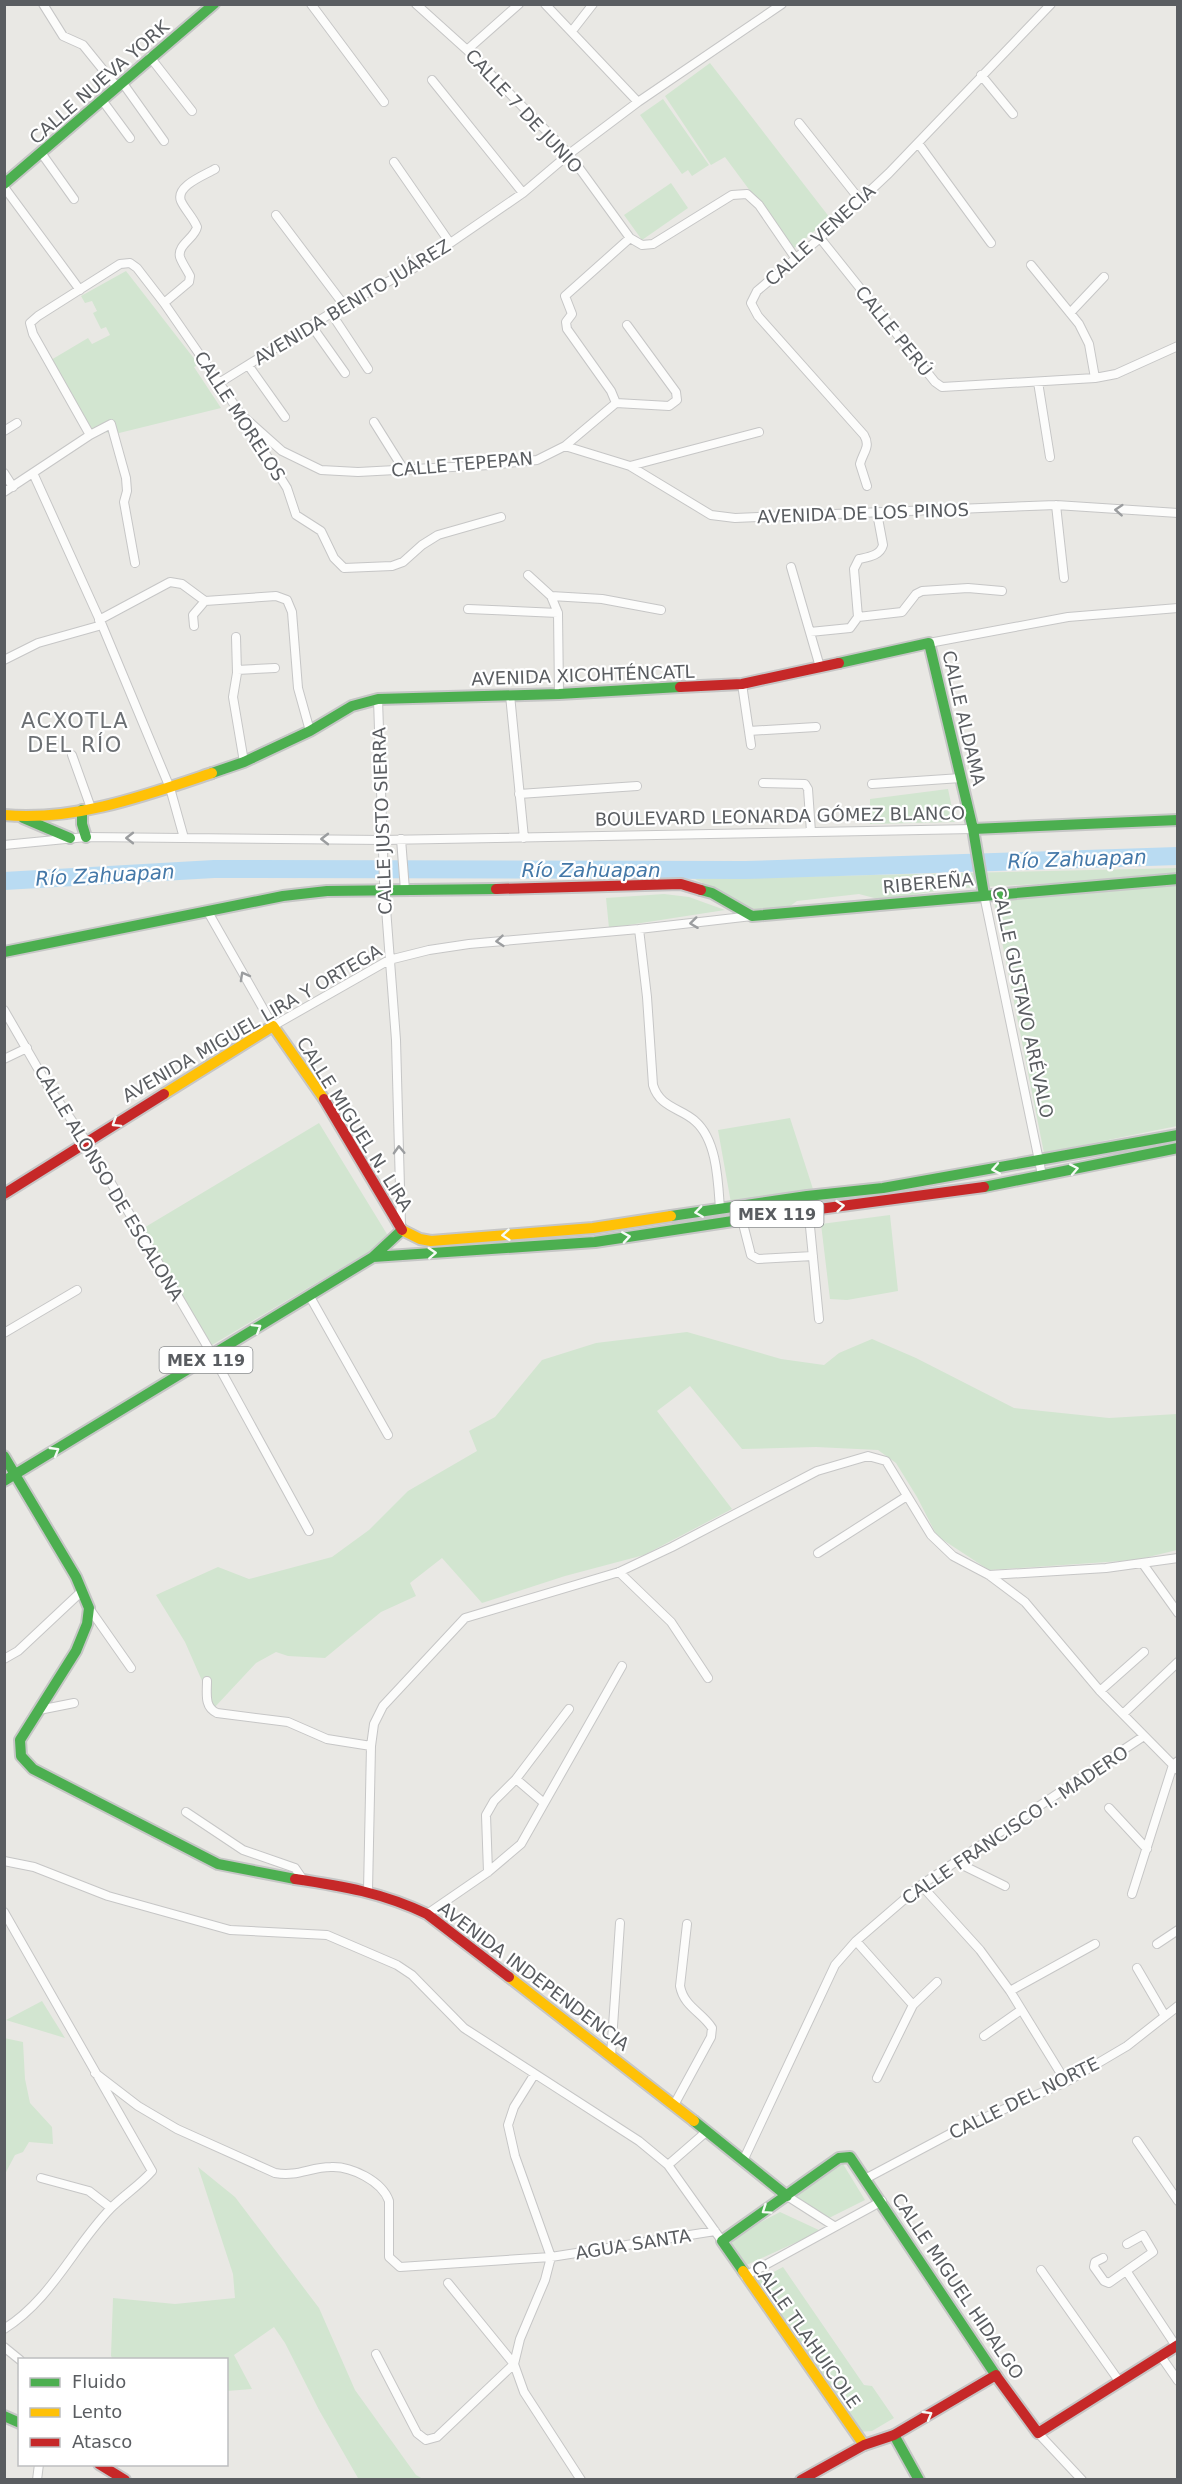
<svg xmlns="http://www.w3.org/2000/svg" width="1182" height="2484" viewBox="0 0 1182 2484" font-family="'DejaVu Sans',sans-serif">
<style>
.green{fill:#d2e5d0}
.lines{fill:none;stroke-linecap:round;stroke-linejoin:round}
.river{stroke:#b9dbf2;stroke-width:18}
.street-casing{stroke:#c6c6c6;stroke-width:10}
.fast-casing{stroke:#c6c6c6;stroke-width:14}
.slow-casing{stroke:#c6c6c6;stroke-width:14}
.jam-casing{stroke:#c6c6c6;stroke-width:14}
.street{stroke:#fcfcfb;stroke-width:8}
.fast{stroke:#4caf50;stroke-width:10}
.slow{stroke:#ffc107;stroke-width:10}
.jam{stroke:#c62828;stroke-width:10}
.oneway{stroke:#9b9d9f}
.oneway2{stroke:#f6fbf6}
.labels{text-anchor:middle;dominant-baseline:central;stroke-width:4.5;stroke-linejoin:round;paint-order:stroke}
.shield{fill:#fff;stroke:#8c8e90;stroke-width:1.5}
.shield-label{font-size:16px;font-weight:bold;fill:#5a5d61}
.street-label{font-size:18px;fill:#5a5d61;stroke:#fff}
.water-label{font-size:20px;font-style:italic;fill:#4478a8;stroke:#fff}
.quarter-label{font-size:21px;letter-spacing:1.5px;fill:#6b6f73;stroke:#fff}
</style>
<rect width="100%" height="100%" fill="#e9e8e4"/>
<!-- green -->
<path class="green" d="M710,63l120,155 -37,31 -68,-92 -14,8 -46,-69z
M663,99l46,66 -17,11 -4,-6 -6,4 -42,-59z
M671,183l17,25 -46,32 -18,-25z
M126,271l73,94 -5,2 27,41 -106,26 -25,-5 -39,-69 37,-22 4,6 18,-9 -4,-8 -5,2 -8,-16 4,-2 -5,-10 -7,2 -4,-7z
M948,789l7,33 -85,2v-25z
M1178,868l-1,8 -229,13 -66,11 -23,-6 -62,7 -11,8 -25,5 -66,-35z
M1177,885v241l-133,27 -50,-252z
M664,894l25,3 36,13 -116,18 -3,-30z
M790,1118l23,71 -82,14 -13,-73z
M319,1123l71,116 -178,106 -70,-116z
M890,1215l8,76 -51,9 -17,-1 -9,-75z
M687,1332l94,27 43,6 15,-12 33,-14 44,19 98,50 95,10 68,-4v136l-41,10 -147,10 -52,-34 -20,-39 -21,-34 -18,-13 -62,-3 -74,2 -52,-63 -33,25 75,98 -88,46 -79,21 -83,27 -40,-45 -32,25 6,13 -35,16 -56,46 -37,-2 -12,-4 -20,11 -42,45 -29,-66 -29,-47 62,-28 31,12 83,-22 37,-27 39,-39 69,-40 -8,-20 26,-14 47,-57 54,-17z
M42,2001l23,37 -59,-18z
M4,2038l19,4 2,37 5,24 22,24 1,17 -24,-2 -6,10 -8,3 -10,19z
M843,2164l22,36 -36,18 -32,-19 -3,-4z
M198,2167l37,30 84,111 36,82 61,85 7,4h-66l1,-1 -39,-68 -34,-67 -11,-16 -40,28 18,34 -25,2 -1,-31 -113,-1 -2,-3 2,-58 62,6 60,-6 -2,-24z
M780,2212l41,19 -79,36 -19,-25z
M783,2267l81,118 8,1 22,32 -22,13 -14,1 -105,-149z"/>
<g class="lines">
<!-- river -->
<path class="river" d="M4,881l210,-12 531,1 433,-14"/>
<defs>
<path id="street" d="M43,4l20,32 20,9 34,42
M311,4l73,98
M416,4l51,46 102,104 61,84 12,7 11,-1 79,-49 15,-1 12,11 37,54
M545,4l93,98
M572,31l21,-27
M467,50l52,-46
M150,57l42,54
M981,75l32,39
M432,80l91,113
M122,82l42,59
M102,100l28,38
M799,123l61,77
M918,143l73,100
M42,154l32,45
M394,162l56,81
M4,187l76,103
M276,215l68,90
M820,238l115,144 7,5 153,-9 21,-4 62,-28
M1031,265l48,59 10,20 6,34
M164,303l25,-21 1,-6c-3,-6 -8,-13 -10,-19 -3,-12 15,-19 17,-30 -4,-10 -12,-17 -16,-26 -6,-15 24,-26 34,-32
M331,313l37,56
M1070,313l34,-36
M311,325l34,48
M248,365l37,52
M1038,382l12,75
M219,383l125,-78 70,-37 109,-75 46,-39 69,-52 144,-98
M616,403l-5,-12 -44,-62 -1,-7 6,-8 -7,-18 65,-58
M616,403l53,3 8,-6 -1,-8 -49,-67
M245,418l37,33 39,19 37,2 132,-7 47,-5 28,-14 51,-43
M374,422l30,48
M4,431l13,-8
M90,435l-57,-101 -3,-11 8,-7 82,-52 10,-1 7,5 27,35 76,110 47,75 9,27 25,16 13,27 10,10 48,-2 11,-4 19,-17 16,-10 63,-18
M565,446l65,20 81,49 24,3 321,-13 122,8
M630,466l129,-34
M4,473l9,14
M33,473l69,152 68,163 14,50
M867,486l-7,-22c3,-12 11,-17 4,-29l-106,-119 -7,-13 6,-12 63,-53 69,-65 162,-169
M4,492l86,-57 21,-11 15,54 1,13 -3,11 11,61
M1056,505l8,73
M791,567l29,100
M528,575l23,21 7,17 1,81
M551,596l51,3 59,11
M205,601l71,-5 11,4 5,12 6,76 12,43
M468,609l90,4
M858,617l44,-5 14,-18 6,-3 46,-3 34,3
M99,620l71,-38 12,2 23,17
M194,626l-1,-11 12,-14
M810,632l40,-4 8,-11 -4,-48 5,-10c9,-2 21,-3 24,-14l-6,-32
M236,637l1,36 -4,24 11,65
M929,643l139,-26 110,-9
M4,660l34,-17 64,-18
M237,670l38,-2
M742,684l9,61
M510,695l14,143
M378,699l6,183 12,158 5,185
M749,731l67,-4
M72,755l19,53
M763,783l42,1 3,5 3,43
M872,784l89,-6
M519,794l118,-8
M401,839l4,51
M4,845l82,-8 297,3 590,-11
M984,895l58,280
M208,912l65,114 116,-66 40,-10 40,-6 170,-15 113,-13
M639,929l8,68 6,88c7,23 28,23 42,36 22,19 23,60 25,88
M4,1010l44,76 38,55 49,82 78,133 96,175
M4,1059l23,-11
M808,1206l11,113
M741,1216l10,39 7,4 55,-3
M309,1295l79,140
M4,1333l73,-43
M818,1553l89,-57
M1143,1564l35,49
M619,1572l52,50 37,56
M989,1575l117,-7 72,-10
M89,1608l42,60
M4,1659l14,-8 64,-60
M207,1681c0,13 -3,26 10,32l71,9 39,17 44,7
M1100,1691l44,-39
M39,1710l35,-7
M1123,1714l55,-52
M516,1779l28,24
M1109,1808l38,41
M186,1812l57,38 52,18 9,13
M4,1861l30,6 74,29 122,34 97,5 70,30 15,10 52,53 175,113 29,24 54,76
M956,1862l49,24
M488,1872l-2,-57 8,-14 22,-22 53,-70
M921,1885l59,65 30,41 56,91
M368,1891l3,-145 3,-22 9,-18 82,-88 154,-46 53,-25 145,-76 51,-15 18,5 45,74 22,21 36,19 36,27 75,89 78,79
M1132,1894l41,-129 5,-4
M4,1912l148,259c-12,14 -28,24 -41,37 -38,39 -59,91 -107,121
M427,1914l61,-42 33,-28 101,-178
M856,1941l57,64
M1157,1944l21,-14
M1137,1968l28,48
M1010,1991l85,-47
M984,2036l37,-26
M611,2056l9,-133
M95,2073l43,33 39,23 98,44c23,4 35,-6 56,-6 20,-1 51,14 58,34v56l11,10 151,-10 164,-26
M534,2075l-20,32 -6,18 7,31 36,101 -6,23 -25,59 -6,25 10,28 57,88
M877,2078l36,-73 24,-23
M674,2105l37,-68 1,-9c-10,-16 -28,-21 -32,-42l7,-62
M1137,2141l41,60
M743,2161l92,-196 21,-24 65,-56 223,-149
M668,2165l38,-33
M41,2178l48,13 22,17
M865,2179l96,-51 105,-46 61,-36 51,-40
M787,2196l47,30
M1103,2258l-8,4 -1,5 10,14 5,2 44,-31 -10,-17 -16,9
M1041,2270l78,111
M1127,2272l49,74
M745,2276l137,-75
M4,2347l16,13
M376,2354l41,79 9,7 11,-3 77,-73 -66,-81
M1160,2355l18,26
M1038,2433l44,47
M37,2480l2,-16"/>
<path id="fast" d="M4,184l210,-180
M839,663l90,-20 44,186 11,66
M212,773l32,-11 66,-31 42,-25 26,-7 181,-5 121,-7
M82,810v14l4,13
M23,818l47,20
M973,829l205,-9
M701,890l11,3 40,23 426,-37
M4,952l279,-56 44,-5 169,-2
M984,1187l194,-39
M671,1216l136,-20 76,-8 295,-53
M373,1257l222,-15 164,-25
M4,1456l72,121 13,31 -2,16 -11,27 -56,89 1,16 12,13 185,95 77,15
M4,1481l369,-224 29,-27
M694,2121l93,75
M743,2271l-21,-30 117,-83 11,-1 147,220
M4,2416l16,7
M894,2435l25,45"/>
<path id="slow" d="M4,815c69,7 143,-20 208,-42
M164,1094l109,-68 51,73
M402,1230l18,9 11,2 162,-13 78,-12
M509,1977l185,144
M743,2271l121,174"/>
<path id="jam" d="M680,687l62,-3 97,-21
M496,889l185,-5 20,6
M324,1099l78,131
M4,1194l160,-100
M759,1217l225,-30
M295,1879c48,7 88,14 132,35l82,63
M997,2377l41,56 140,-88
M99,2464l26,16
M801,2480l63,-35 30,-10 102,-60"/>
</defs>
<!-- street casing -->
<use href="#street" class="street-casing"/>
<!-- fast casing -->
<use href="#fast" class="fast-casing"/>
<!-- slow casing -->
<use href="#slow" class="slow-casing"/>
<!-- jam casing -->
<use href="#jam" class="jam-casing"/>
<!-- street -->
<use href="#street" class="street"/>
<!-- fast -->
<use href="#fast" class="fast"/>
<!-- slow -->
<use href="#slow" class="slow"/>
<!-- jam -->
<use href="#jam" class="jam"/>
</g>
<!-- one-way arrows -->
<defs><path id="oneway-chevron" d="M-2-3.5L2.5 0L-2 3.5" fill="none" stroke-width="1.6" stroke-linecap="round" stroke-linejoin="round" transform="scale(1.5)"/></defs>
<g class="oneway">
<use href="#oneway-chevron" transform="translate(1119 510) rotate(-176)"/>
<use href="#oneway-chevron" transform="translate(130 838) rotate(-180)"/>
<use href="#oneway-chevron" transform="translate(325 839) rotate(-180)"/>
<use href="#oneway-chevron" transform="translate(694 923) rotate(173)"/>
<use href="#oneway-chevron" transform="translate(500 941) rotate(175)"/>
<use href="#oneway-chevron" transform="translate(244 976) rotate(-119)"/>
<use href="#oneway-chevron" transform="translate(399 1150) rotate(-92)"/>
</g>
<g class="oneway2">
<use href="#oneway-chevron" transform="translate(116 1123) rotate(148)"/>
<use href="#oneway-chevron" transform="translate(996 1169) rotate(170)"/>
<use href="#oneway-chevron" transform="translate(1074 1169) rotate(-11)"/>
<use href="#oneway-chevron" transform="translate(840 1206) rotate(-6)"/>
<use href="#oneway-chevron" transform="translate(699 1212) rotate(172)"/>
<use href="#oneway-chevron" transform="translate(506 1235) rotate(175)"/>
<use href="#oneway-chevron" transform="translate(626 1237) rotate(-9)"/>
<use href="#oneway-chevron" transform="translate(432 1253) rotate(-3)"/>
<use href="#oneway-chevron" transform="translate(257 1328) rotate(-32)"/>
<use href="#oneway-chevron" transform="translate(55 1451) rotate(-31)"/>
<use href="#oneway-chevron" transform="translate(766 2210) rotate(146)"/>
<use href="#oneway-chevron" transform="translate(928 2415) rotate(-30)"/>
</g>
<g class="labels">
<!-- shield labels -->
<g class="shield">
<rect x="730.5" y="1201" width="93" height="26" rx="4.5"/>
<rect x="159.5" y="1347" width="93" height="26" rx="4.5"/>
</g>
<g class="shield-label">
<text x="777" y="1214">MEX 119</text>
<text x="206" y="1360">MEX 119</text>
</g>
<!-- street labels -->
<g class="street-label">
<text transform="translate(99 82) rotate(-41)">CALLE NUEVA YORK</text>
<text transform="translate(524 111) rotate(47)">CALLE 7 DE JUNIO</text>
<text transform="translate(820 235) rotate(-42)">CALLE VENECIA</text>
<text transform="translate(352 302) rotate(-31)">AVENIDA BENITO JUÁREZ</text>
<text transform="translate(894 331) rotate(51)">CALLE PERÚ</text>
<text transform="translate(240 416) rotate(57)">CALLE MORELOS</text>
<text transform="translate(462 464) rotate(-5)">CALLE TEPEPAN</text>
<text transform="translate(863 513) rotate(-2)">AVENIDA DE LOS PINOS</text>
<text transform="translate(583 675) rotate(-2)">AVENIDA XICOHTÉNCATL</text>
<text transform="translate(964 718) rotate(77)">CALLE ALDAMA</text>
<text transform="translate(780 816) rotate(-1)">BOULEVARD LEONARDA GÓMEZ BLANCO</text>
<text transform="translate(382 821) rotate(-92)">CALLE JUSTO SIERRA</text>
<text transform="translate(928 883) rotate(-5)">RIBEREÑA</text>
<text transform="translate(1023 1002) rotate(78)">CALLE GUSTAVO ARÉVALO</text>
<text transform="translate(252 1023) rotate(-30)">AVENIDA MIGUEL LIRA Y ORTEGA</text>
<text transform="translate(355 1124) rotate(58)">CALLE MIGUEL N. LIRA</text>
<text transform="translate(109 1183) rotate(59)">CALLE ALONSO DE ESCALONA</text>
<text transform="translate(1015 1825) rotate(-34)">CALLE FRANCISCO I. MADERO</text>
<text transform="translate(534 1976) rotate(37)">AVENIDA INDEPENDENCIA</text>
<text transform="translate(1024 2098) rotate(-26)">CALLE DEL NORTE</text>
<text transform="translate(633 2244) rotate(-9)">AGUA SANTA</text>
<text transform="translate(958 2286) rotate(56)">CALLE MIGUEL HIDALGO</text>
<text transform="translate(806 2334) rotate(55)">CALLE TLAHUICOLE</text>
</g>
<!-- water labels -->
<g class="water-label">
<text transform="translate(1077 859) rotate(-2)">Río Zahuapan</text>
<text x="591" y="870">Río Zahuapan</text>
<text transform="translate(105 875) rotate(-3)">Río Zahuapan</text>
</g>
<!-- quarter labels -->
<g class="quarter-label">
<text x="75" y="721">ACXOTLA<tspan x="75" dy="24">DEL RÍO</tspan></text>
</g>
</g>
<!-- border -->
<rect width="1182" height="2484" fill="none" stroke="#5a5d61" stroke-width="12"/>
<!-- legend -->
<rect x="18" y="2358" width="210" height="108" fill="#ffffff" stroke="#bdbec0" stroke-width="1.5"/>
<rect x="30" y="2378" width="30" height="9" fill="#4caf50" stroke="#bdbec0" stroke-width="1.5"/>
<text x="72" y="2388" font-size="18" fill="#5a5d61">Fluido</text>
<rect x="30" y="2408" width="30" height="9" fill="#ffc107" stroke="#bdbec0" stroke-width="1.5"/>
<text x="72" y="2418" font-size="18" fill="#5a5d61">Lento</text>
<rect x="30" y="2438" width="30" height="9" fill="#c62828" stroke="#bdbec0" stroke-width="1.5"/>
<text x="72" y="2448" font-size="18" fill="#5a5d61">Atasco</text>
</svg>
